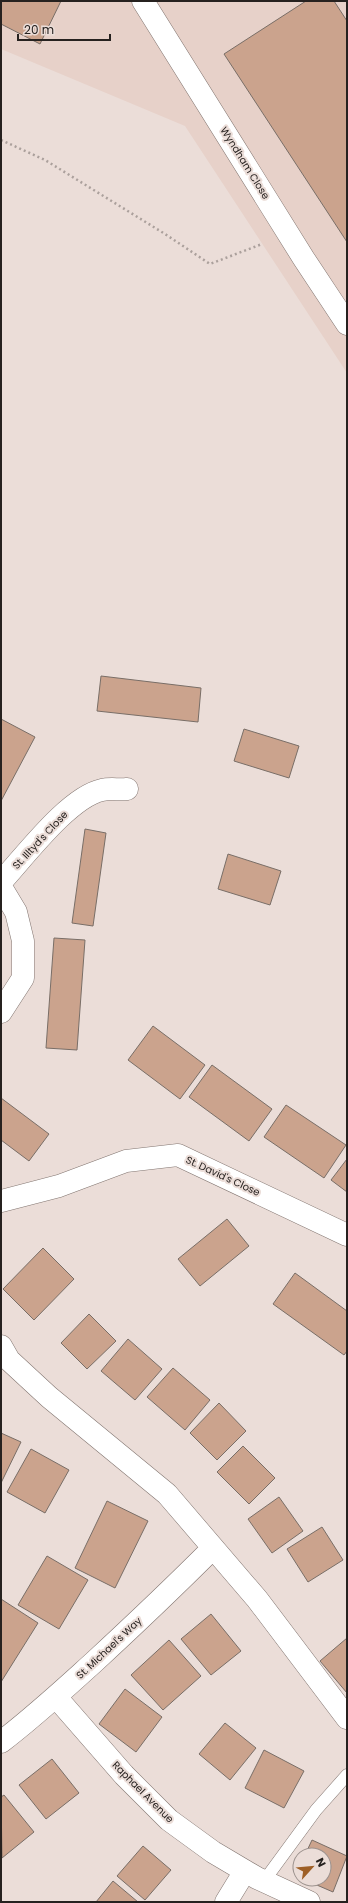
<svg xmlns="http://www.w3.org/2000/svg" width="348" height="1903" viewBox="0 0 348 1903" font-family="Poppins,sans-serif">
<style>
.built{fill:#e7d1c9}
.building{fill:#cba38d;stroke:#796e67}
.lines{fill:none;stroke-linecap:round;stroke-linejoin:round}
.lane-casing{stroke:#827570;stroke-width:13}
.street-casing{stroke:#827570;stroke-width:23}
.secondary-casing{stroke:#827570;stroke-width:23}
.path{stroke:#aba09c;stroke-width:2.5;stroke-dasharray:2 3;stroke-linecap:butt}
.lane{stroke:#fff;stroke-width:12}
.street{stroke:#fff;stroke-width:22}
.secondary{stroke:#fff;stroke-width:22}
.labels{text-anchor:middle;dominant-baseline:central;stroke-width:4;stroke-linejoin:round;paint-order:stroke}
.street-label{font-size:10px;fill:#26211f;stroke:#ebddd8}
</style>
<rect width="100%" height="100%" fill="#ebddd8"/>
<!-- built -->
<path class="built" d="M1,1h346v372l-162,-247 -184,-77z"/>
<!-- building -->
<path class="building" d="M1,1h60l-21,43 -39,-20z
M306,1h28l13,20v221l-123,-188z
M101,676l100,12 -3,34 -101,-11z
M1,719l34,18 -34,64z
M244,729l55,17 -10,32 -55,-17z
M85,829l21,4 -13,93 -21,-3z
M228,854l53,17 -11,34 -52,-16z
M54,938l31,2 -8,110 -31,-2z
M153,1026l52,39 -25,34 -52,-39z
M212,1065l60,44 -23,32 -60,-44z
M1,1098l48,36 -20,27 -28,-21z
M286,1105l60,40 -22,33 -60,-41z
M347,1159v33l-16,-12z
M227,1219l22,27 -49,40 -22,-27z
M43,1248l31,31 -40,41 -31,-31z
M295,1273l52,38v40l-3,4 -71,-51z
M89,1314l27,27 -29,28 -26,-26z
M128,1339l34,30 -27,31 -34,-29z
M173,1368l37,32 -25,30 -38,-33z
M219,1403l27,28 -29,29 -27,-27z
M1,1433l20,9 -20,41z
M243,1446l32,32 -26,26 -32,-32z
M31,1449l38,21 -24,43 -38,-21z
M279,1497l24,34 -31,22 -24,-34z
M107,1501l41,20 -33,67 -40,-20z
M322,1527l21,33 -35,22 -21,-33z
M47,1556l41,24 -29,49 -41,-24z
M1,1599l37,24 -37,59z
M211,1614l30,37 -30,24 -30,-36z
M347,1638v55l-27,-32z
M169,1640l32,36 -38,34 -32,-35z
M125,1689l37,28 -26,35 -37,-28z
M225,1723l31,25 -26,32 -31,-26z
M264,1750l40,21 -20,37 -39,-20z
M52,1759l27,34 -33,26 -27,-34z
M4,1795l30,37 -32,26 -1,-61z
M312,1840l35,16 -14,36 -30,-13h21v-24h-19z
M143,1846l28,24 -26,30 -28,-24z
M113,1881l25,21h-42z"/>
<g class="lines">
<defs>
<path id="lane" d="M264,1881l52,-71 31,-35"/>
<path id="street" d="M1,882c24,-26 68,-85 101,-92 8,-2 17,0 25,-1
M1,887l15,25 7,29v37l-22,34
M1,1201l58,-15 67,-25 52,-6 169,80
M1,1346l8,14 40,37 118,97 90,105 90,119
M56,1697l68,78 45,45 44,32 44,26 52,24
M1,1742c33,-25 62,-52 93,-80 40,-37 80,-75 119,-114
M226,1902l19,-31"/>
<path id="secondary" d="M143,1l161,258 43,65"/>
</defs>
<!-- lane casing -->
<use href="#lane" class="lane-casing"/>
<!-- street casing -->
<use href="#street" class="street-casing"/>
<!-- secondary casing -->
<use href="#secondary" class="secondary-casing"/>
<!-- path -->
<path class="path" d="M1,140l44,20 120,74 45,30 52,-20"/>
<!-- lane -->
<use href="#lane" class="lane"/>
<!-- street -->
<use href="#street" class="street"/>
<!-- secondary -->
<use href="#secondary" class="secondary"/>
</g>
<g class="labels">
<!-- street labels -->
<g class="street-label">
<text transform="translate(245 163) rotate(58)">Wyndham Close</text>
<text transform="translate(40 840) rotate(-47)">St. Illtyd's Close</text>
<text transform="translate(223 1176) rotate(25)">St. David's Close</text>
<text transform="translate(109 1648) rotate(-43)">St. Michael's Way</text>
<text transform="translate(143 1792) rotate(45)">Raphael Avenue</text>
</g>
</g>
<!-- border -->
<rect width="348" height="1903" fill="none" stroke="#26211f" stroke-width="4"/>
<!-- north arrow -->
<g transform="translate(312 1867) rotate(63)"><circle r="19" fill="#ebddd8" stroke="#9c928e"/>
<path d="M0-3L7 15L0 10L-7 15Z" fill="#9e5f26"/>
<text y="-6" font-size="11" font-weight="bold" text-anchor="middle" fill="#26211f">N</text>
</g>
<!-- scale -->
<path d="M18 34v6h92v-6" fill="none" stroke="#26211f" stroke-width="2"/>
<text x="24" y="34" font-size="12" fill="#26211f" stroke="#ebddd8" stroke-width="3" paint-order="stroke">20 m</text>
</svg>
